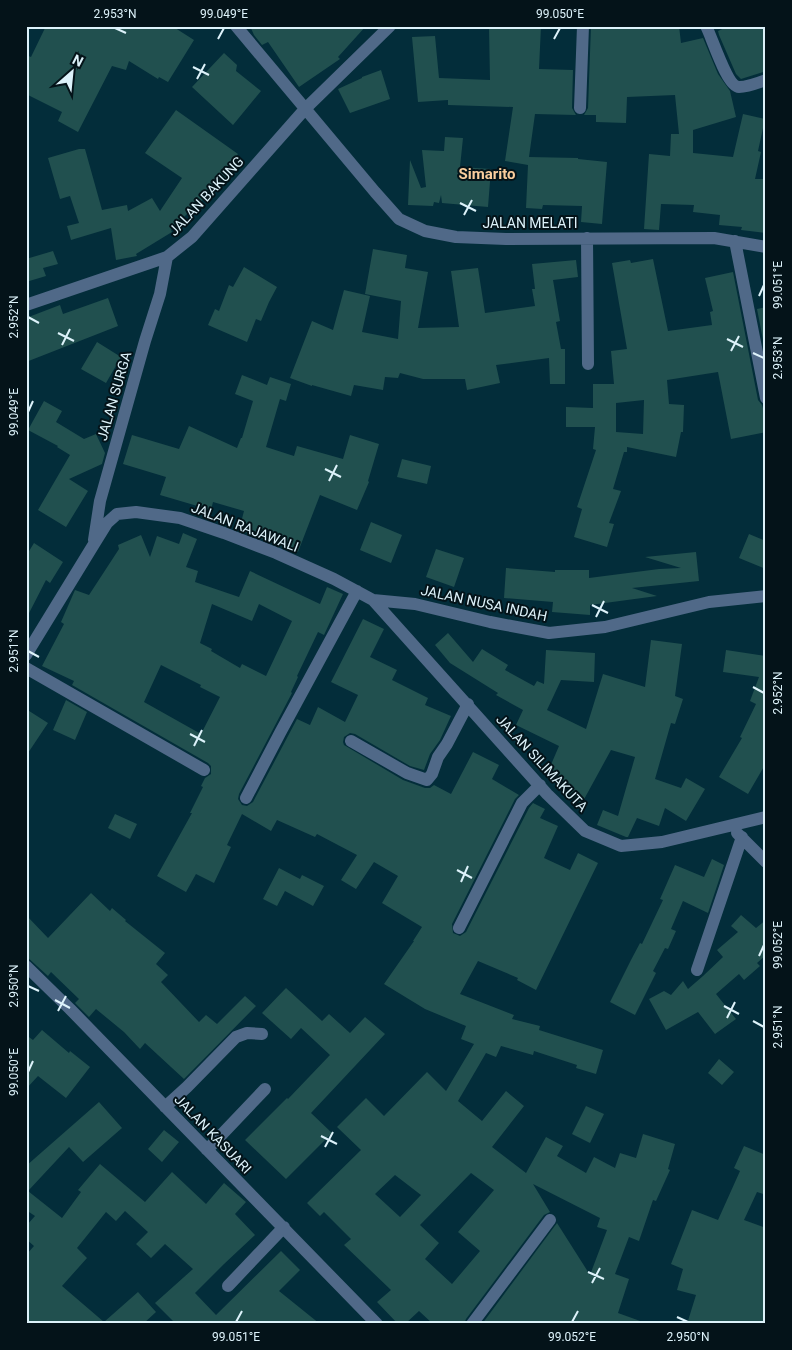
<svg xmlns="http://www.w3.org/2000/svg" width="792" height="1350" viewBox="0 0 792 1350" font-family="Roboto,sans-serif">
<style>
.building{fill:#21504f;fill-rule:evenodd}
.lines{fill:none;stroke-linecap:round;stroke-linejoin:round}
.minor{stroke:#506988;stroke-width:12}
.ticks{fill:none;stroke:#ddf2fa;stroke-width:2}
.labels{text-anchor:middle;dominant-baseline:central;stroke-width:4;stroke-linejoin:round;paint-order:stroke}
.street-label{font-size:14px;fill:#ddf2fa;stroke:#041319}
.neighbourhood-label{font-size:15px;font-weight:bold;fill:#face9e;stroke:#041319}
.neatline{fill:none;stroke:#ddf2fa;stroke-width:2}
.ticks-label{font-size:12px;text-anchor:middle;fill:#ddf2fa}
</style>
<rect width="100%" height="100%" fill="#032d3a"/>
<!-- building -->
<path class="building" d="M46,26h126l22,14 -26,42 -9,-5 -1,2 -29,-18 -3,9 -14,-4 -34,66 -20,-11 4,-9 -36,-18v-39l5,2z
M250,26h116l-28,31 2,2 -41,28 -31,-45 -6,3 -8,-10z
M541,26l-2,43 34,1 -1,38 4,7 -41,-1 -6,43 49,1v1l29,3 -5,62 -21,-2 1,-16 -39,-1 -1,4 -16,-1 2,-43 -23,-4 8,-54 -65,-2v-5l-30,2 -6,-65 23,-1 4,42 51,2 -1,-53z
M591,26h88l2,17 22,-5 15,36 12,17 6,26 -43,13v23l40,4 10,-43 22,5 -7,32 3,1 -6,27h11v54l-25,-3 1,-3 -23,-2 1,-10 -27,-3 1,-7 -33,-1 -2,26 -15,-1 5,-75 21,2 1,-22h8l-4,-39 -48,2 -1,26 -30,-1v-7h-12l4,-7z
M729,26h37v45l-25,8 -5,-5 -17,-39 -1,-4z
M224,53l13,12 -1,6 25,20 -28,34 -41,-38z
M381,70l9,29 -40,14 -12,-24 24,-11v-1z
M176,110l62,44 -8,9 7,6 -14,17 -6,-6 -18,25 -2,-1 -26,26 1,2 -36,22 1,2 -21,4 -5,-32 -40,12 -4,-14 12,-3 -9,-27 -10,3 -12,-41 31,-9h6l17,61 25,-5 1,6 24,-13 8,13 22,-33 -37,-25z
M445,137l18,1 -3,29 31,2 -3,38 -46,-4 -1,-8 -2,8 -5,-1 -1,4 -25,-1 2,-45 11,28 5,-1 -4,-37 22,1z
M373,249l34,6 -2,13 23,4 -10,56 41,-1 -8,-56 27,-3 7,45 50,-7 -3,-17h3l-3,-25 44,-4 2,17 -25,3 7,41 -4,1 5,27h4v35h-15l-1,-26 -53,7 4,18 -33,7 -2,-11h-42l-23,-6 -2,5 -13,-1 -2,13 -29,-5 -3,11 -39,-11v1l-22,-8 22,-57 21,9 11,-40 26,6 -8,36 36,7 3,-38 -36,-7z
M53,251l5,13 -15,4 3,8 -20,6v-23z
M653,259l15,72 44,-6 -2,-13 3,-1 -8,-33 28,-6 25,128 4,5 4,13v14l-35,7 -13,-67 -51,8 2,24 15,1 -1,27h-2l-5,25 -49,-10v5h-3l-11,37 8,2 -12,32 5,1 -7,23 -33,-10 8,-28 -5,-2 19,-57 -3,-1 2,-22h-29v-20l27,1v-24h21l-3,-33 16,-2 -15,-86 18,-3 1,3zM644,400l-1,34 -27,-2v-29z
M244,267l33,20 -8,15 -8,19 -5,-2 -9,23 -39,-17 7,-16 4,2 10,-26 4,2z
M108,298l10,28 -92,36v-44l34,-13 3,9z
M766,307v48l-9,-46z
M97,342l24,15 -15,26 -25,-14z
M242,375l25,10 3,-8 21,7 -5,17 -6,-2 -14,48 28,9 3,-10 46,13 7,-24 29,9 -11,37 1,1 -12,28 -37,-15 -22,57 -59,-22 5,-19 -31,-9 -2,8 -51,-15 6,-18 -43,-13 9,-29 47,14 10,-23 48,22 4,-10h1l11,-37 -18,-7z
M44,401l18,10 -6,11 28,17 12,-5 9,19 -3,11 -33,15 19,12 -22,36 -28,-17 32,-55 -13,-8 1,-1 -30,-16z
M402,459l29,7 -4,18 -30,-7z
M371,522l31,13 -11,28 -31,-13z
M183,533l14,6 -11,28 12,4 -3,11 44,15 11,-26 70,33 7,-17 16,7 -19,41 -6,-3 -21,44 1,1 -7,15 1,1 -53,101 -1,5 4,6 5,1 6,-4 44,-83 13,6 8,-18 27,15 13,-27 -27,-13 32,-63 21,10 -14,28 27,13 -5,10 36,18 -3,7 26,11 -11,24 -10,14 -6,16 -14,-4 -55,-32 -5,-1 -6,4 -1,5 1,3 59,35 22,8h5l4,-3 17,9 22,-42 26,13 -7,14 27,16 -4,4 -63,125 1,9 7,3 6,-4 63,-124 4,-5 12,6 -5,9 18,8 -14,32 26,12 8,-17 20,10 -62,127 -19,-10 1,-2 -40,-17 -18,33 54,21 -2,4 28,7 -1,4 64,20 -7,24 -20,-6 1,-3 -43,-14 -1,4 -32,-9 -5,11 -10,-4 -28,48 24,20 24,-30 18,15 -32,41 34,26 20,-36 17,9 -6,10 29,17 8,-16 21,11 5,-15 16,5 7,-24 32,10 -7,25 2,1 -14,31 -3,-1 -14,41 -10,-4 -14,37 14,5 -11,34 25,9v2h-161l75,-101 33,52 17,-45 -10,-3 3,-9 -67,-34 17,28 -6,3 -78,104 -2,5h-31l-14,-13 -14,13h-7l-21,-22 14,-12 -47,-45 7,-6 -27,-27 -4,4 -13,-13 54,-53 -24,-23 29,-29 18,18 43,-44 19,19 28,-47 -13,-5 5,-13 -41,-17 -41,-25 30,-43h-1l9,-14 -40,-24 16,-27 -24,-14 -18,27 -15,-9 16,-25 -40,-21 -2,3 -38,-17 -6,11 -29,-17 -15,31 4,2 -17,36 -18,-9 -10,18 -29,-16 35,-63h-2l13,-26 -2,-1 4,-8 6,-4v-8l-3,-3 -136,-78 2,-4 -32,-15 22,-42 -3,-2 14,-32 14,5 30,-46 -1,-4 23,-10 9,22 7,-21 22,8zM212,604l40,17 7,-17 33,17 -26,55 -24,-12 -2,4 -29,-17 1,-2 -12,-6zM161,665l40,20 -1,2 20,10 -19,37 -57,-32zM471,1173l23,17 -36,42 22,19 -28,33 -27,-25 14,-16 -19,-18zM395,1175l26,20 -21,22 -25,-23z
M749,534l17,7v28l-27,-11z
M34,543l29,19 -13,21 -4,-3 -20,39v-63z
M436,549l28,9 -10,29 -28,-10z
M696,552l3,29 -67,7 25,8 -67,9v10l-38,-3 1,-10 -49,-4 2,-30 49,4v-2h34v8l70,-9 22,-1 -36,-11z
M448,633l25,29 9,-13 26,16 -3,5 29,16 3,-5 7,3 2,-34 49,3 -1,29 -33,-2 -14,30 39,19 17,-55 42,13 6,-47 31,4 -7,52 8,3 -8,25 -4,-1 -16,56 26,9 5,-10 19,11 -19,32 -21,-13 -6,18 -22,-8 -9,19h-2l-29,-12 6,-15 15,6 17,-59 -24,-7 -29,53 -17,-9 5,-9 -23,-11 12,-28 -43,-21 7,-15 -27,-15 2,-2 -48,-30 -15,-18z
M726,650l40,6v107l-18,31 -29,-17 23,-39 -2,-1 16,-33 -6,-3 9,-24 -36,-5z
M66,700l21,12 -12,28 -22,-10z
M26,709l22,14 -22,33z
M115,814l22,10 -7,15 -22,-11z
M712,859l12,6 -16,48 -25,-12 -12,28 5,2 -8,18 -3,-1 -12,23 3,2 -21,42 -25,-13 21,-42 9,-17 2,1 21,-44 -3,-1 15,-34 29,12z
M279,868l21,11 2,-4 22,11 -11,20 -28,-15 -8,15 -14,-7z
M91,893l19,18 2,-3 14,12 -1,1 40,32 -9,11 12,11 -7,7 38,40 7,-7 11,9 28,-28 11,10 -72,73 -39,-36 -5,6 -16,-17 -28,-23 -7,8 -14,-14 4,-4 -28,-27 -3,4 -22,-20v-41l22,23z
M741,915l15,13 10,-8v35l-9,8 3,3 -16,14 -5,-6 -23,20 20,25 -21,15 -17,-22 -32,18 -17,-31 15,-8 7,4 12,-14 5,8 15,-13 20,-19 -6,-7 21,-18 -7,-6z
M286,988l36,33 7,-7 21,19 15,-16 20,17 -74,79 21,20 -46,46 -41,-39 42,-42 1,1 42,-44 -29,-27 -10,11 -29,-26z
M42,1030l27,23 1,-2 20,16 -24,31 -28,-22 -12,13v-54l7,5z
M719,1059l15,13 -12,13 -14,-12z
M99,1102l23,26 -39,34 -14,-15 -41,44 34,27 19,-26 -3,-2 22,-26 45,38 27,-30 34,32 18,-21 22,19 -11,12 20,21 -31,29 -29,29 21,22 65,-64 19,19 -21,21 41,33h-144l-21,-21 38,-34 -28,-25 -14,14 -15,-14 12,-12 -23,-21 -9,10 -10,-9 -29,36 10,10 -25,28 42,36 34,-30 18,20 -13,12h-117v-69l8,-9 -8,-7v-13l9,-10 -9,-6v-44z
M586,1106l18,8 -14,29 -18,-9z
M164,1130l15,12 -17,20 -14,-13z
M744,1146l22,9v40l-9,-3 -13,28 22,8v96h-79l9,-29 -19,-5 6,-21 -12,-5 21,-54 26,10 22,-49 -6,-3z"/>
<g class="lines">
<!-- minor -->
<path class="minor" d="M236,26l139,166 24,27 26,12 31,6 50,2 208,-1 52,9
M706,26c6,11 21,61 33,61 8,0 19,-4 27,-7
M580,108l3,-82
M587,238l1,126
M735,241l31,157
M26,305l141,-48 25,-20 113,-128 85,-83
M94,540l6,-39 45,-160 15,-47 7,-37
M373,600l42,4 75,18 59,11 56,-6 104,-25 57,-6
M26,655l68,-111 13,-21 10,-9 19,-2 44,6 44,15 52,20 58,26 39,21 174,194 38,37 36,15 41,-4 104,-25
M26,668l178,102
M351,741l56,32 20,7 5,-6 6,-17 9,-13 21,-40
M246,798l34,-65 77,-142
M737,833l29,29
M459,928l63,-125 18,-18
M26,966l44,43 307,315
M697,970l45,-133
M165,1107l22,-20 49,-50 11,-4 15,1
M207,1150l58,-61
M228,1286l56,-59
M472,1324l78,-104"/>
</g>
<!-- ticks -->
<path class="ticks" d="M115,28l11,5M218,39l6,-11M554,39l6,-11M193,67l16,8M197,79l8,-15M460,203l16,8M464,215l8,-15M759,296l5,-11M28,317l11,6M58,333l16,8M727,339l16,8M62,345l8,-16M731,351l8,-15M753,353l11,5M28,412l5,-11M325,469l16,8M329,481l8,-16M592,605l16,8M596,617l8,-16M28,651l11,6M753,687l11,6M190,734l15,8M194,746l8,-16M457,870l15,8M461,882l7,-16M759,956l5,-11M28,986l11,5M55,1000l15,8M724,1006l15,8M58,1011l8,-15M727,1018l8,-16M753,1021l11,6M28,1072l5,-11M321,1136l16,8M325,1147l8,-15M588,1272l16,7M592,1283l8,-15M677,1317l11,5M236,1322l6,-11M572,1322l6,-11"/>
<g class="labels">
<!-- street labels -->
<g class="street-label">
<text transform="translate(206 196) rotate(-47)">JALAN BAKUNG</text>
<text x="530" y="223">JALAN MELATI</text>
<text transform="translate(114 396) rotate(-74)">JALAN SURGA</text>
<text transform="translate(245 527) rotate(21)">JALAN RAJAWALI</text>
<text transform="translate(484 603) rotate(12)">JALAN NUSA INDAH</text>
<text transform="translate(542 763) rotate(47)">JALAN SILIMAKUTA</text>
<text transform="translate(213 1134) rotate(46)">JALAN KASUARI</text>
</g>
<!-- neighbourhood labels -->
<g class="neighbourhood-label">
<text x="487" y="174">Simarito</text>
</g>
</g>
<!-- border -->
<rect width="792" height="1350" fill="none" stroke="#041319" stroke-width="55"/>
<!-- north arrow -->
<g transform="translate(72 72) rotate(27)" stroke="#041319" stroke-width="4" paint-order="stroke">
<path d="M0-4L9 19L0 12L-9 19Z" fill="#ddf2fa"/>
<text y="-8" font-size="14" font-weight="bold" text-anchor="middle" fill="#ddf2fa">N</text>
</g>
<rect x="28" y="28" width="736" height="1294" class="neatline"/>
<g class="ticks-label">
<text x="115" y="18">2.953°N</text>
<text x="224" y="18">99.049°E</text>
<text x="560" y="18">99.050°E</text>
<text transform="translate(778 285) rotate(-90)" y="4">99.051°E</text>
<text transform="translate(14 317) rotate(-90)" y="4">2.952°N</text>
<text transform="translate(778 358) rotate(-90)" y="4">2.953°N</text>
<text transform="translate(14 412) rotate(-90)" y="4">99.049°E</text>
<text transform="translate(14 651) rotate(-90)" y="4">2.951°N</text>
<text transform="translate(778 693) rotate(-90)" y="4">2.952°N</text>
<text transform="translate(778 945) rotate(-90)" y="4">99.052°E</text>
<text transform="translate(14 986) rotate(-90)" y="4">2.950°N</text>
<text transform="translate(778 1027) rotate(-90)" y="4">2.951°N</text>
<text transform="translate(14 1072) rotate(-90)" y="4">99.050°E</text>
<text x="236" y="1341">99.051°E</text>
<text x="572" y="1341">99.052°E</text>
<text x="688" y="1341">2.950°N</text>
</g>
</svg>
